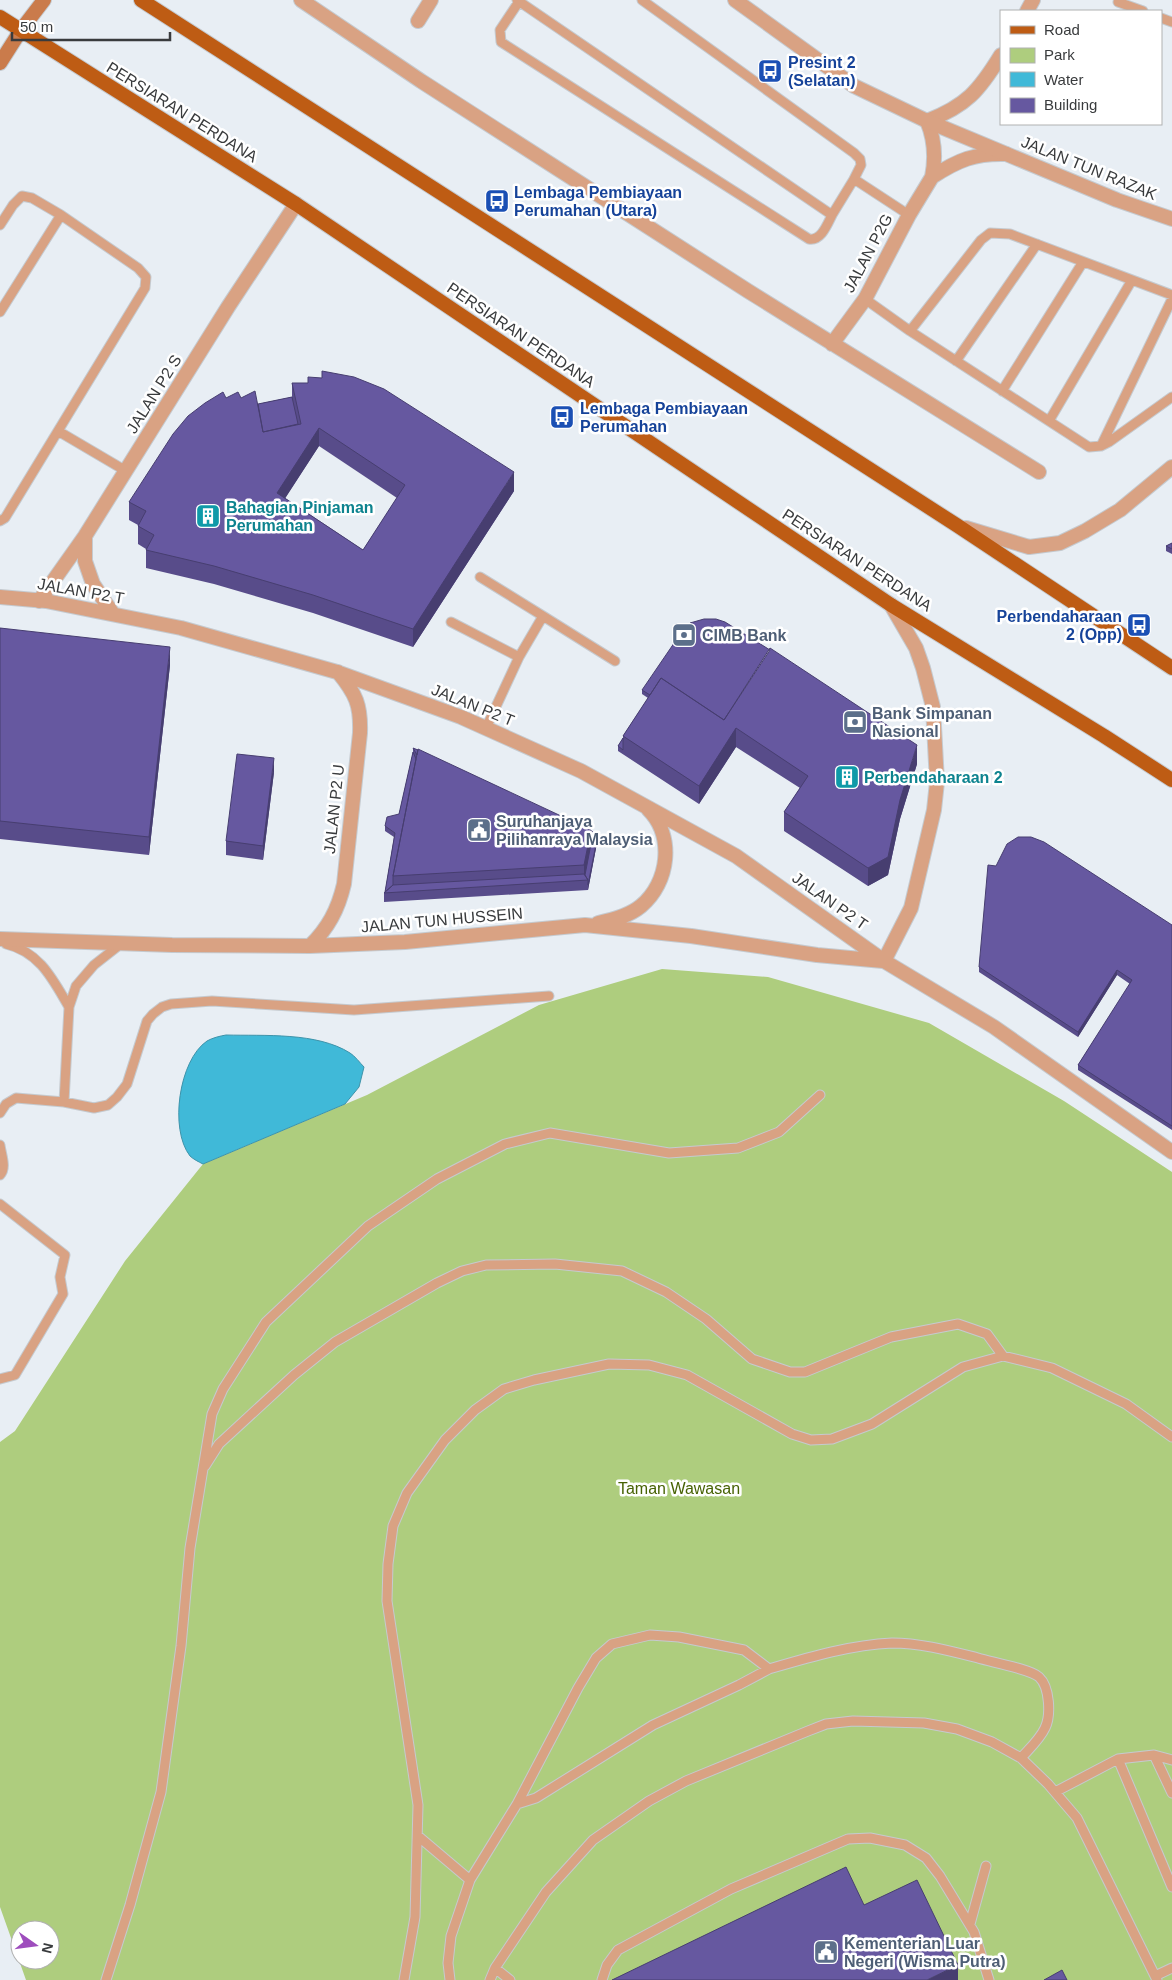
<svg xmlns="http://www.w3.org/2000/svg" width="1172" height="1980" viewBox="0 0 1172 1980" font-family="Helvetica,sans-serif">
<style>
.green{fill:#aecd7e;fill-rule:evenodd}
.water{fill:#40b9d8;stroke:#3e93aa}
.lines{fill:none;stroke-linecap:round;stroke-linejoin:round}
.service-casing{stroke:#c5cacf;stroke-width:11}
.minor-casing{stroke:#c5cacf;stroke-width:16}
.tertiary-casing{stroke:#c5cacf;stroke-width:16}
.secondary-casing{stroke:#c5cacf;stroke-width:16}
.primary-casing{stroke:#c5cacf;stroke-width:16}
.service{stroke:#d9a283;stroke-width:9}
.minor{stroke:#d9a283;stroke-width:14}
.tertiary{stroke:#d9a283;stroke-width:14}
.secondary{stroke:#ca7b4b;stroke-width:14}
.primary{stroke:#be5c14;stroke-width:14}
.wall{fill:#584c8a;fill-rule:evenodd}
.shaded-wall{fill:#473e70}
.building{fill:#6658a0;stroke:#473e70;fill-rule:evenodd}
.labels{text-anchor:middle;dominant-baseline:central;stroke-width:5;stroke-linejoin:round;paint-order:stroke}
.transit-label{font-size:16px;font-weight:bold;fill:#164399;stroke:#fff;text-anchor:start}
.street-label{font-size:16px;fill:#393b3d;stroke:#fff}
.culture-label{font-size:16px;font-weight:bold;fill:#0d838f;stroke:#fff;text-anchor:start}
.service-label{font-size:16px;font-weight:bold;fill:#4e5e75;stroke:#fff;text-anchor:start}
.park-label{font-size:16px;fill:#476204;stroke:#fff}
</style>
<rect width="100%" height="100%" fill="#e8eef4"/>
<!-- green -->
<path class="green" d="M662,969l106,8 161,46 135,78 108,71v808h-1146l-26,-73v-465l15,-11 110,-170 78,-97 164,-69 172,-90zM20,1930h30v30h-30z"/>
<!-- water -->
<path class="water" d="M226,1035c38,1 91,-3 124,18 5,3 10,10 14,14l-5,20 -14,17 -142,60c-4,-2 -10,-5 -13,-8 -21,-27 -11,-96 17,-115 5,-3 13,-5 19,-6z"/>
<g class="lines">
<defs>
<path id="service" d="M517,0l315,215 22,-36 55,36
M520,0l-20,30 1,12 308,197c12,2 18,-14 23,-24
M642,0l212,153 6,6 1,6 -7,14
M1118,2l25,9
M1161,18l11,4
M0,225l13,-20 9,-9 10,2 29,17 77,53 8,9 -1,11 -140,230 -5,3
M865,299l45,32 179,116 12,-1 8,-4 63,-45
M0,312l61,-97
M910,331l71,-91 9,-7 20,1 162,61
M956,361l81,-117
M1002,391l81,-129
M1049,421l83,-141
M58,431l68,40
M1101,446l71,-147
M480,577l63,39 -24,41
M543,616l72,45
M451,622l68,35 -33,71
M6,944c34,8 47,36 63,63
M64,1102l5,-95 7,-21 18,-21 28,-22
M0,1113l6,-9 10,-6 48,4 30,6 14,-3 9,-8 10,-13 20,-63 6,-7 9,-7 9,-3 41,-3 142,9 195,-14
M0,1145c1,9 7,23 0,30
M0,1204l65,51 -5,22 3,17 -48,81 -15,4
M205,1466l14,-22 75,-69 41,-33 102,-59 25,-12 24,-6 69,-1 67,7 44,21 40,27 46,40 38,13h15l86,-35 67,-13 29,10 16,22
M1154,1755l18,38
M1118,1759l54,128
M1055,1792l63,-33 36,-4 18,5
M517,1804l19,-6 117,-73 86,-40 30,-16
M418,1836l52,44
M970,1924l16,-58
M495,1968l15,12
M1155,1976l17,-8
M106,1980l24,-75 31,-113 20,-146 9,-98 22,-134 11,-25 43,-67 102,-96 69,-47 68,-35 45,-11 119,20 69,-5 41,-16 41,-37
M404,1980l11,-63 3,-112 -31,-204 1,-37 5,-38 14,-33 38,-53 30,-30 29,-21 30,-9 75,-16 40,1 38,10 105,59 19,6 21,-1 40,-15 91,-57 40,-11 49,12 74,36 46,33
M450,1980l-2,-17 3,-27 19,-56 47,-76 61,-116 18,-30 16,-14 38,-9 29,2 65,13 25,19c41,-12 81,-24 123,-26 29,0 58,8 86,15 13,4 52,11 61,19 11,10 12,39 6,51 -5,11 -16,21 -24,30
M490,1980l5,-12 51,-76 47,-52 56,-39 37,-20 122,-50 18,-7 27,-3 71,2 33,6 35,13 29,16 27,26 29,34 80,162
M602,1980l5,-15 11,-15 113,-61 117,-50 22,-1 35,7 21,13 14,18 34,56 15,48"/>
<path id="minor" d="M301,0l120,81 327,210 291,181
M1027,11l6,-11
M418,21l13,-21
M1001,55c-22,36 -35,51 -74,66 8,19 9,36 5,56 26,-17 43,-24 74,-23
M832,344l33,-45 44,-84 23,-38
M966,528l63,19 31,-4 25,-12 35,-21 52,-43
M85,536v25l8,23 20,30
M0,597l46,4 135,27 156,44 124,45 120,54 155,85 148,105 110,66 178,125
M39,601l46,-65 143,-229 68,-103
M598,923c15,-3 31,-7 43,-17 28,-23 34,-70 7,-97
M0,939l172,6 138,1 95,-4 180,-17 106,11 126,19 66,6
M310,946c18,-18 28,-36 34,-62l16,-151c1,-28 -4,-39 -22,-61
M884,961l27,-53 23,-98 3,-28 -4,-75 -10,-39 -7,-20 -25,-43"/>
<path id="tertiary" d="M735,0l119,86 73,35 190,79 55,19"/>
<path id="secondary" d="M0,63l21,-33 23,-30"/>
<path id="primary" d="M141,0l817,526 214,142
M0,17l296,187 595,401 213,131 68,44"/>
</defs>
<!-- service casing -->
<use href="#service" class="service-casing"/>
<!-- minor casing -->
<use href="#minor" class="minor-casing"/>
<!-- tertiary casing -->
<use href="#tertiary" class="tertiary-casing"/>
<!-- secondary casing -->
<use href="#secondary" class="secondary-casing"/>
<!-- primary casing -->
<use href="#primary" class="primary-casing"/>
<!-- service -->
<use href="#service" class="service"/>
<!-- minor -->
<use href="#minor" class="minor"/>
<!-- tertiary -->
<use href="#tertiary" class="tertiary"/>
<!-- secondary -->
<use href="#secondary" class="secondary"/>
<!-- primary -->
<use href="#primary" class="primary"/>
</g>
<!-- wall -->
<path class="wall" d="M292,383l222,108 -101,156 -100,-34 -99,-29 -68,-16v-19l-8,-5v-19l-9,-5v-18l97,-104h15l17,6 34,-7zM319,446l78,52 -34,52 -78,-52z
M1172,543v11l-6,-3v-5z
M0,628l170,37 -21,190 -149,-16z
M642,690l275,74 -17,55 -12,56 -20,11 -84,-55v-19l16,-24 -64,-41 -37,57 -81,-53v-5l5,-8v-2l25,-38 -6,-4z
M413,748l184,95 -9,47 -204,12v-9l1,-1 9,-55 -9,-6v-5l14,-12 14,-62z
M274,772l-11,88 -37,-5v-14z
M1172,925v205l-94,-60v-5l52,-81 -13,-9 -39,62 -99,-65v-5z"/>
<!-- shaded-wall -->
<path class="shaded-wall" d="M319,428v18l-42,65v-18z
M514,472v19l-101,156v-18z
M170,647v18l-21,190v-18z
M736,728v19l-37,57v-18z
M917,745v19l-17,55 -12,56 -20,11v-18l32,-68z
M274,758v14l-11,88v-14z
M591,830v9l6,-5v9l-9,47v-5l8,-41 -12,34v-13z
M1117,970v5l-39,62v-5z
M958,1965v15h-31z"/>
<!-- building -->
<path class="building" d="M322,371l32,6 30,12 130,83 -101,157 -100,-34 -99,-29 -68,-16 8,-15 -16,-9 8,-15 -17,-9 44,-68 15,-18 17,-13 18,-11 3,6 12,-6 3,6 14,-7 8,41 38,-8 -9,-41h16v-6l14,1zM319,428l86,57 -42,65 -86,-57z
M292,397l6,27 -35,8 -5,-28z
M1172,543v6l-6,-3z
M704,619h12l9,3 45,28 -46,70 -63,-42 -11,17 -8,-5 41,-60 7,-7z
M0,628l170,19 -21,190 -149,-16z
M770,648l147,97 -17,55 -12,57 -20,11 -84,-56 24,-36 -72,-48 -37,58 -76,-50 38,-58 63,42z
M623,738v12l-5,-4z
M413,748l5,2 -1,5z
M418,749l173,81 -7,35 -191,11z
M413,752l3,7 -23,117v9l-8,7 10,-59 -10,-7 2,-9 12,-3z
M237,754l37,4 -11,88 -37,-5z
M591,831l6,3 -6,5z
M1018,837h13l13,5 128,83v201l-94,-61 54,-85 -15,-10 -39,62 -99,-65 9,-102 8,1 11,-22z
M597,839l-9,46v-5l-3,-5 6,-31z
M584,874l4,6 -204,13 9,-8z
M846,1867l18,38 53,-25 41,85 -31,15h-315z
M1062,1970l5,10h-23z"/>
<!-- icons -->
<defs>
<symbol id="bus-square" viewBox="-11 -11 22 22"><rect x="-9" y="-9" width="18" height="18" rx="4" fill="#1a4fb4" stroke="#fff"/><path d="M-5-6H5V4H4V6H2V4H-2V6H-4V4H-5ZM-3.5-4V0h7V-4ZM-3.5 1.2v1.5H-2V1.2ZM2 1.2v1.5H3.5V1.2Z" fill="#fff"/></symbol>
<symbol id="building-square" viewBox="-11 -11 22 22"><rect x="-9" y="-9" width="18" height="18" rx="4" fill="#0f9aa8" stroke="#fff"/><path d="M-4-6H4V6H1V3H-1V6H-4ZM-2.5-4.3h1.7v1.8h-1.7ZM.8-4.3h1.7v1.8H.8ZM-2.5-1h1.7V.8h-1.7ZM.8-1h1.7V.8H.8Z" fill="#fff"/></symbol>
<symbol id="bank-square" viewBox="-11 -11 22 22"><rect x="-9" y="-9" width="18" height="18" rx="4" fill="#5c6f8a" stroke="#fff"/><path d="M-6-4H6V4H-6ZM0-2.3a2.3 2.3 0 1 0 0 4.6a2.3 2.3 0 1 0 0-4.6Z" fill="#fff"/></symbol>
<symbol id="civic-square" viewBox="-11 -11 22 22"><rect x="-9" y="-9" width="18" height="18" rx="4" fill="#5c6f8a" stroke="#fff"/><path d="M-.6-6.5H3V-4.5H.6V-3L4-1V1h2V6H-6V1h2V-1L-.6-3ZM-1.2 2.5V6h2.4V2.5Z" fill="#fff"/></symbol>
</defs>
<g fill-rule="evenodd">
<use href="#bus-square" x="756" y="57" width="28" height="28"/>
<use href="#bus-square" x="483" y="187" width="28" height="28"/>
<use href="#bus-square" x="548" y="403" width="28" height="28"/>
<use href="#building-square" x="194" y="502" width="28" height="28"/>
<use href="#bus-square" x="1125" y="611" width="28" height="28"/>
<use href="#bank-square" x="670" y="621" width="28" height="28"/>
<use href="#bank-square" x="841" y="708" width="28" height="28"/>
<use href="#building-square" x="833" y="763" width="28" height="28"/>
<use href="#civic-square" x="465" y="816" width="28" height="28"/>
<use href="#civic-square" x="812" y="1938" width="28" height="28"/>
</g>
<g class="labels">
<!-- transit labels -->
<g class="transit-label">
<text x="788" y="62">Presint 2<tspan x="788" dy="18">(Selatan)</tspan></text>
<text x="514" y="192">Lembaga Pembiayaan<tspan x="514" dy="18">Perumahan (Utara)</tspan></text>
<text x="580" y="408">Lembaga Pembiayaan<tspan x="580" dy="18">Perumahan</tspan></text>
<text x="1122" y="616" text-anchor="end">Perbendaharaan<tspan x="1122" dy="18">2 (Opp)</tspan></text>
</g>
<!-- street labels -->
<g class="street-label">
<text transform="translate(182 112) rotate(32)">PERSIARAN PERDANA</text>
<text transform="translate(1089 168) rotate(22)">JALAN TUN RAZAK</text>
<text transform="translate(868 253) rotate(-62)">JALAN P2G</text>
<text transform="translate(521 335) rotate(34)">PERSIARAN PERDANA</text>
<text transform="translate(154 394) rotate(-58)">JALAN P2 S</text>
<text transform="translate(857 560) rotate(33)">PERSIARAN PERDANA</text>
<text transform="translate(81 591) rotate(10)">JALAN P2 T</text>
<text transform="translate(473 705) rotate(22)">JALAN P2 T</text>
<text transform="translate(334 809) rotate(-84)">JALAN P2 U</text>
<text transform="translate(830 901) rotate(35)">JALAN P2 T</text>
<text transform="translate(442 920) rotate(-5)">JALAN TUN HUSSEIN</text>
</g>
<!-- culture labels -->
<g class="culture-label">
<text x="226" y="507">Bahagian Pinjaman<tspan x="226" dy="18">Perumahan</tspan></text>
<text x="864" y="777">Perbendaharaan 2</text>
</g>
<!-- service labels -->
<g class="service-label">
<text x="702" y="635">CIMB Bank</text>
<text x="872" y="713">Bank Simpanan<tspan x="872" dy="18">Nasional</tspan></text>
<text x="496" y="821">Suruhanjaya<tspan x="496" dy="18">Pilihanraya Malaysia</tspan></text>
<text x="844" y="1943">Kementerian Luar<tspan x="844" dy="18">Negeri (Wisma Putra)</tspan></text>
</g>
<!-- park labels -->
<g class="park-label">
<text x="679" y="1488">Taman Wawasan</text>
</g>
</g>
<!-- legend -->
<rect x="1000" y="10" width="162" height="115" fill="#ffffff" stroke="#b0b1b1"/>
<rect x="1010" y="26" width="25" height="8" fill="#be5c14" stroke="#b0b1b1"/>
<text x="1044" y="35" font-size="15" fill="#393b3d">Road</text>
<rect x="1010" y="48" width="25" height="15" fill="#aecd7e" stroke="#b0b1b1"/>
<text x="1044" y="60" font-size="15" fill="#393b3d">Park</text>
<rect x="1010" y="72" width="25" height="15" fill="#40b9d8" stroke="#b0b1b1"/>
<text x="1044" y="85" font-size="15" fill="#393b3d">Water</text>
<rect x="1010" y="98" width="25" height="15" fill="#6658a0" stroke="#b0b1b1"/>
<text x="1044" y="110" font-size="15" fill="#393b3d">Building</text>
<!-- north arrow -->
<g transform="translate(35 1945) rotate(104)"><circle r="24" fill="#ffffff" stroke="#b0b1b1"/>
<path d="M0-4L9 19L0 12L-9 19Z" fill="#9e4dbd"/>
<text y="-8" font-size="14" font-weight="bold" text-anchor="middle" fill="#393b3d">N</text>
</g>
<!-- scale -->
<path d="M12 32v8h158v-8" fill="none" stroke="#393b3d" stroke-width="2.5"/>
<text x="20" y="32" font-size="15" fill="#393b3d" stroke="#ffffff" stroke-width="4" paint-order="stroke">50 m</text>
</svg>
